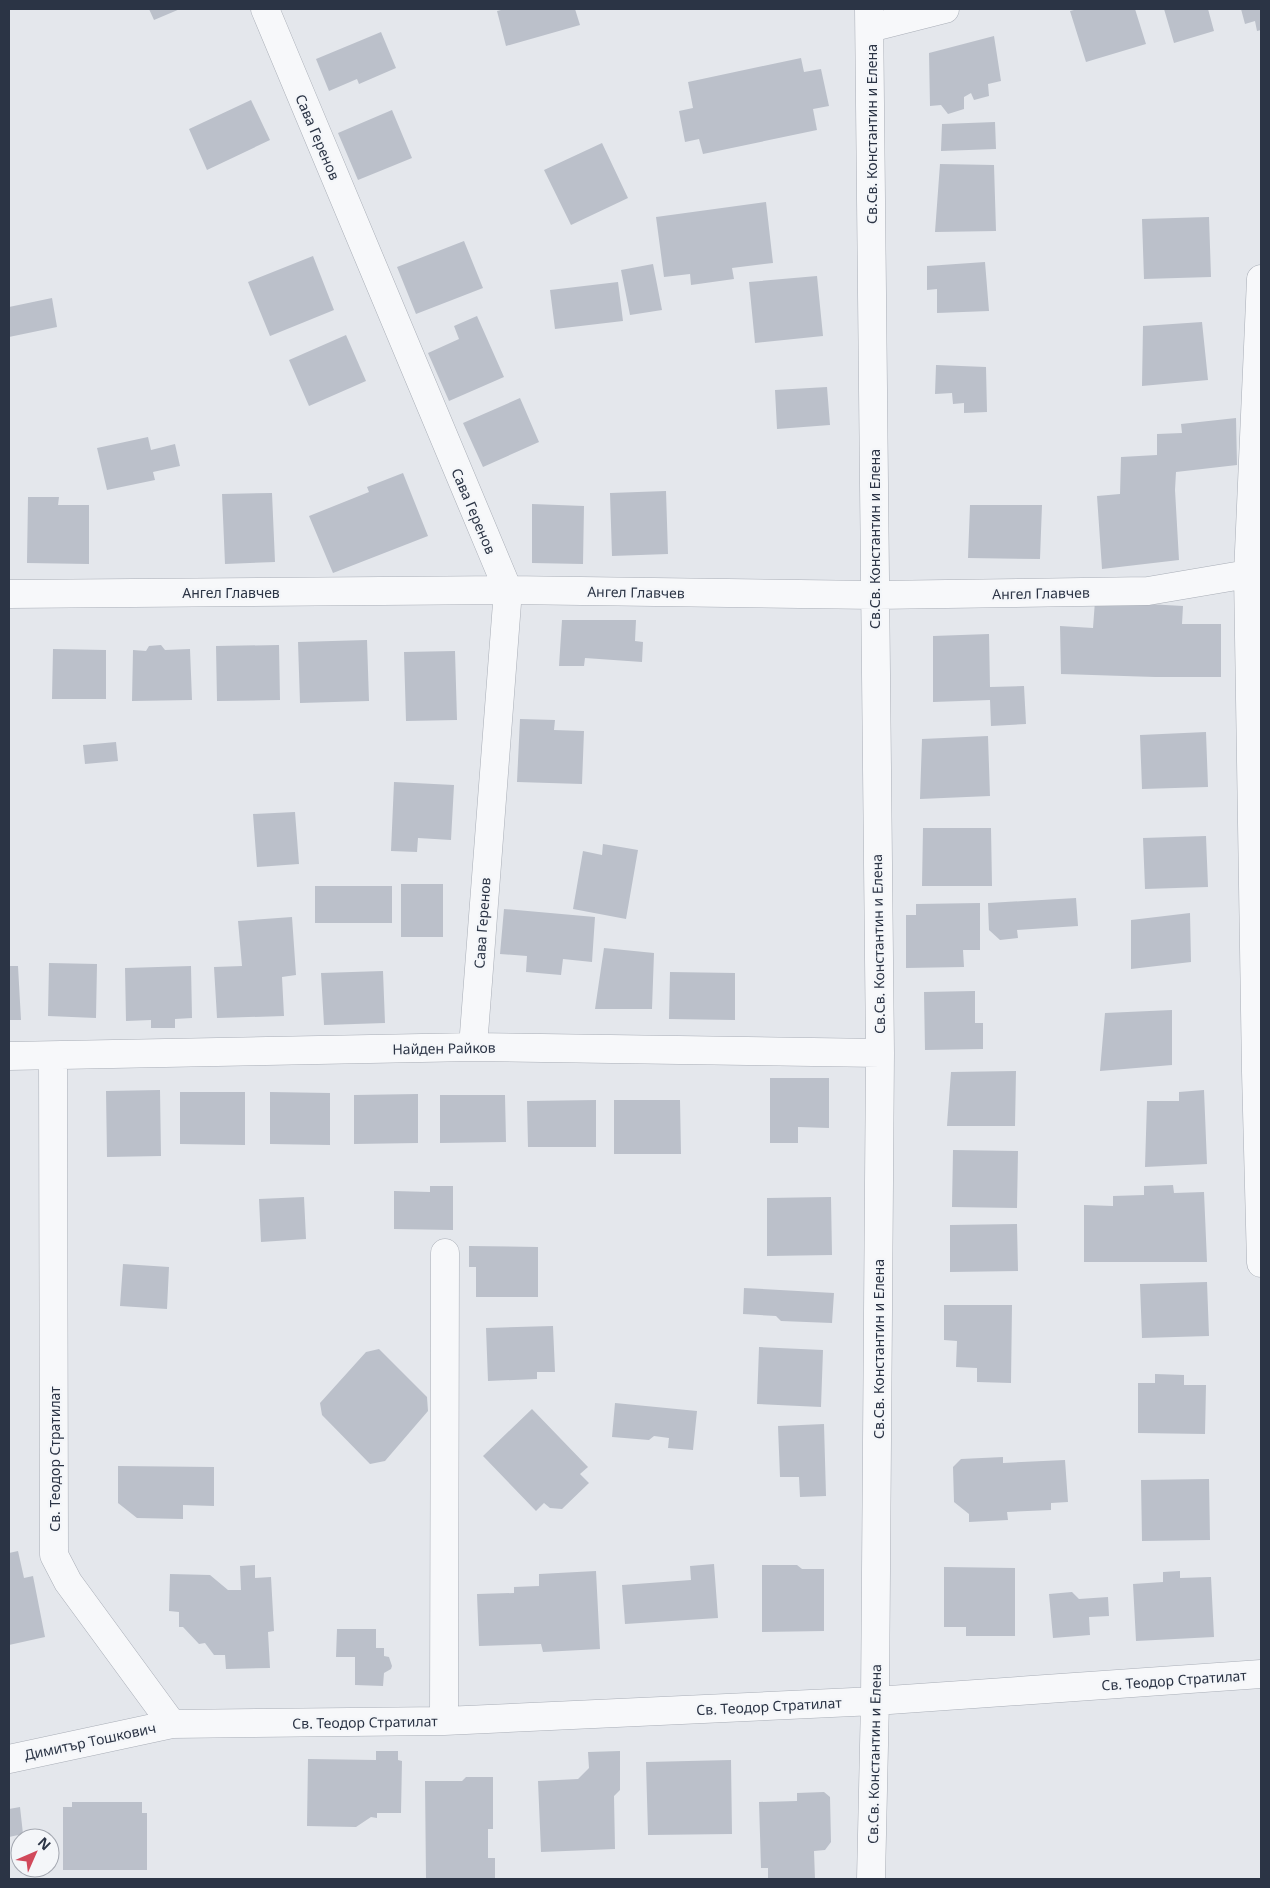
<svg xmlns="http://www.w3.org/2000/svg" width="1270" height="1888" viewBox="0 0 1270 1888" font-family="'Noto Sans',sans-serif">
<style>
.building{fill:#bbc0ca}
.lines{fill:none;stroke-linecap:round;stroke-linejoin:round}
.minor-casing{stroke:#a9aeb7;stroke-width:29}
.minor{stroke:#f7f8fa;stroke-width:28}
.labels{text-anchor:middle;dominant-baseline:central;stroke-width:4.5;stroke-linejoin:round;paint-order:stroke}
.street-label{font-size:14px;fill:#2b3445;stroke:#f4f6f9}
</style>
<rect width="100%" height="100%" fill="#e4e7ec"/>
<!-- building -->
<path class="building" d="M149,9h31l-26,11z
M505,9h70l5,16 -74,21 -9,-35z
M1078,9h57l11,35 -60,18 -16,-51z
M1164,9h44l6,22 -40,12z
M1241,9h20v21l-4,1 -2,-10 -10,3z
M381,32l15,36 -37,16 -2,-5 -28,12 -13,-32z
M994,36l7,45 -13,3 1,12 -15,4 -3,-7 -7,4v12l-16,5 -7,-9 -11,1 -1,-53z
M801,58l3,14 17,-3 8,37 -16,3 4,21 -114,24 -4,-15 -14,3 -6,-31 14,-3 -5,-26z
M251,100l19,40 -63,30 -18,-41z
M392,110l20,48 -54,22 -20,-47z
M995,122l1,27 -55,2 1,-27z
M602,143l26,55 -57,27 -27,-55z
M940,164l54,1 2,66 -61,1z
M766,202l7,61 -41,5 2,11 -43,6 -1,-11 -26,3 -8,-60z
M1209,217l2,60 -67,2 -2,-60z
M464,241l19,47 -67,26 -19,-47z
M313,256l21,54 -64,26 -22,-54z
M985,262l4,49 -52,2v-24l-10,1v-24z
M653,264l9,46 -32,5 -9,-45z
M817,276l6,60 -68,7 -6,-61z
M618,282l5,39 -68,8 -5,-39z
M52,298l5,29 -48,10v-30z
M477,316l27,61 -55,24 -21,-48 31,-14 -5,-13z
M1202,322l6,58 -66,6 1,-60z
M346,335l20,46 -57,25 -20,-46z
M936,365l50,2 1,45 -23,1v-10l-11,1 -1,-11 -17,1z
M827,387l3,38 -53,4 -2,-39z
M520,398l19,44 -56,25 -20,-44z
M1236,418l1,47 -61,7 -1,18 4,70 -77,9 -5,-73 23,-2 1,-37 36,-2v-21l25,-1 -1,-9z
M148,437l3,13 24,-6 5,22 -27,6 2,8 -48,10 -10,-42z
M403,473l25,63 -95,37 -24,-57 60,-24 -2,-5z
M666,491l2,63 -56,2 -2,-63z
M272,493l3,69 -50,2 -3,-70z
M28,497h31l-1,8h31v59l-62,-1z
M532,504l52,2 -1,58 -51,-1z
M970,505h72l-2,54 -72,-1z
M1095,601l88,5 -1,18h39v53h-66l-94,-3 -1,-48 33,2z
M562,620h74l-1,21 8,1 -1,20 -57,-4 -1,8h-25z
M989,634l1,53 34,-1 2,38 -35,2 -1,-26 -57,2v-66z
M367,640l2,61 -69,2 -2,-61z
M161,645l4,5 25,-1 2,51 -60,1 1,-51 13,1 3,-5z
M279,645l1,55 -63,1 -1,-55z
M53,649l53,1v49h-54z
M455,651l2,69 -51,1 -2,-69z
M520,719l35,1 -1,10 30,1 -2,53 -65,-2z
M1206,732l2,55 -66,2 -2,-54z
M988,736l2,60 -70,3 2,-60z
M116,742l2,19 -33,3 -2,-19z
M394,782l60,3 -3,55 -33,-2 -1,14 -26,-1z
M295,812l4,52 -42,3 -4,-53z
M923,828h68l1,58h-70z
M1206,836l2,51 -63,2 -2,-51z
M603,844l35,6 -12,69 -53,-10 10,-58 19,4z
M401,884h42v53h-42z
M315,886h77v37h-77z
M1076,898l2,28 -61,4 1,8 -18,2 -11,-10 -1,-27z
M980,903v47h-17l1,17 -58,1v-53h10v-11z
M504,909l91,8 -3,45 -29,-3 -2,16 -35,-3 1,-16 -27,-2z
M1190,913l1,49 -60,7v-49z
M292,917l4,58 -14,2 2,39 -67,2 -3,-51 28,-1 -4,-45z
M604,948l50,5 -2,56h-57z
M49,963l48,1 -1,54 -48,-2z
M9,966h9l3,54h-12z
M191,966l1,52 -17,1v9h-24v-8l-25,1 -1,-53z
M383,971l2,52 -61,2 -3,-52z
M670,972l65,1v47l-66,-1z
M975,991v32h8v26l-58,1 -1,-58z
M1172,1010v55l-72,6 5,-58z
M1016,1071l-1,55h-68l4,-54z
M770,1078h59v50l-31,-1v16h-28z
M160,1090l1,66 -54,1 -1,-66z
M1204,1090l3,74 -62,3 2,-66h32v-9z
M180,1092h65v53l-65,-1z
M270,1092l60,1v52l-60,-1z
M418,1094v49l-64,1v-49z
M440,1095h65l1,47 -66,1z
M596,1100v47h-68l-1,-46z
M614,1100h66l1,54h-67z
M953,1150l65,1 -1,57 -65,-1z
M1173,1185l1,8 30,-1 3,70h-123v-57l29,1v-10l31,-1v-9z
M430,1186h23v44l-59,-1v-38l36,1z
M304,1197l2,42 -45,3 -2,-43z
M831,1197l1,58 -65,1v-58z
M1017,1224l1,47 -68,1v-47z
M469,1246l69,1v50h-62v-30h-7z
M123,1264l46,3 -2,42 -47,-3z
M1207,1282l2,54 -67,2 -2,-54z
M744,1288l90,5 -2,30 -51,-2 -5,-5 -33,-2z
M944,1305h68l-1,78 -34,-1v-14l-21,-1 1,-26 -13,-1z
M553,1326l2,46h-18v7l-49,2 -2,-53z
M759,1347l64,3 -2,57 -64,-3z
M379,1349l48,48 1,14 -43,50 -15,3 -48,-49 -2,-12 46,-51z
M1155,1374l29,1v10h22l-1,49 -67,-1v-50h17z
M615,1403l82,8 -4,39 -25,-2 1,-10 -15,-2 -5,4 -37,-3z
M532,1409l56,58 -8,7 9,9 -27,26 -12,-1 -6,-5 -8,8 -53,-55z
M824,1424l2,72 -26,1 -1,-20h-19l-2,-51z
M1003,1457v6l62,-3 3,42 -17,1v7l-44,2 1,8 -39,2v-8l-15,-12 -1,-35 8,-8z
M118,1466l96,1v39l-31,-1v14l-46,-1 -19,-15z
M1209,1479l1,61 -68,1 -1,-61z
M18,1551l6,27 9,-2 12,61 -36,8v-92z
M714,1564l4,54 -93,6 -3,-39 69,-5 -1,-14z
M255,1565v13l16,-1 3,54 -6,1 2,36 -44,1 -1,-14h-11l-9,-12 -6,1 -16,-17h-4v-15l-10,-1 1,-37 40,1 18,15h13l-1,-24z
M762,1565h35l5,4h22v62l-62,1z
M944,1567l71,1v68h-49v-9h-22z
M596,1571l4,78 -57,3 -2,-8 -62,2 -2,-52 37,-1v-6l25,-1v-12z
M1180,1571v7l31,-1 3,60 -78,4 -3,-57 30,-2v-10z
M1072,1592l7,7 29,-2 1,19 -20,1 1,18 -37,3 -4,-44z
M337,1629h39v19h8v8l5,1 3,9 -1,3 -7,4 -1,13 -28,-1v-28h-19z
M376,1751h22v9l4,1 -1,52h-24v5l-6,-1 -15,10 -49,-1 1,-67 68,1z
M620,1751v39l-6,6 1,53 -74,3 -3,-71 40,-2 11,-11 -1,-16z
M731,1760l1,74 -84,1 -2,-73z
M466,1777h27v52h-5v29h7v21h-69l-1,-98h37z
M824,1792l6,5 1,45 -6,8 -11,1 1,28h-47v-11h-7l-2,-66 38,-1v-8z
M72,1802h70v11h5v57h-84v-63h9z
M20,1807l3,27 -14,3v-28z"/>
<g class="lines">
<defs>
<path id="minor" d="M265,9l243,581 -35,457
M869,9l11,1044 -5,648 -4,178
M870,28l75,-19
M1261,279l-13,295 8,498 5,191
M9,594l499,-4 367,5 273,-4 100,-17 13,-4
M9,1056l464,-9 407,6
M53,1056l1,499 14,27 104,142
M444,1721l1,-468
M9,1759l163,-35 272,-3 431,-20 386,-27"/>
</defs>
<!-- minor casing -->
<use href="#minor" class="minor-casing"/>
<!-- minor -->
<use href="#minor" class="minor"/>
</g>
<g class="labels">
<!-- street labels -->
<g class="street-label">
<text transform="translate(871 134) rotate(-90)">Св.Св. Константин и Елена</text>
<text transform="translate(318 137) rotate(67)">Сава Геренов</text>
<text transform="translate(474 511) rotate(67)">Сава Геренов</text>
<text transform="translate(874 539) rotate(-90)">Св.Св. Константин и Елена</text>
<text x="231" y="592">Ангел Главчев</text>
<text transform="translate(636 592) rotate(1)">Ангел Главчев</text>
<text transform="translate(1041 593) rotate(-1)">Ангел Главчев</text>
<text transform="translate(482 923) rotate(-86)">Сава Геренов</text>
<text transform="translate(878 944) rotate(-91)">Св.Св. Константин и Елена</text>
<text transform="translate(444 1048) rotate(-1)">Найден Райков</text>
<text transform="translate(878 1349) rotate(-90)">Св.Св. Константин и Елена</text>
<text transform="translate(54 1459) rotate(-90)">Св. Теодор Стратилат</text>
<text transform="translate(1174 1680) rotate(-4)">Св. Теодор Стратилат</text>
<text transform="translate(769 1706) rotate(-3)">Св. Теодор Стратилат</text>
<text transform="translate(365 1722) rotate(-1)">Св. Теодор Стратилат</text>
<text transform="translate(90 1741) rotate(-12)">Димитър Тошкович</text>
<text transform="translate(874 1754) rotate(-89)">Св.Св. Константин и Елена</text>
</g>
</g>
<!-- border -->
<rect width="1270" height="1888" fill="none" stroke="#2b3445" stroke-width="20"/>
<!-- north arrow -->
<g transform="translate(35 1853) rotate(45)"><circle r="24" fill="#f4f6f9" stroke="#a4a8b1"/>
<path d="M0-4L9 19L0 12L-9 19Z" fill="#d1495b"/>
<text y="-8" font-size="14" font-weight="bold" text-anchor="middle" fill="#2b3445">N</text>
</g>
</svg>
